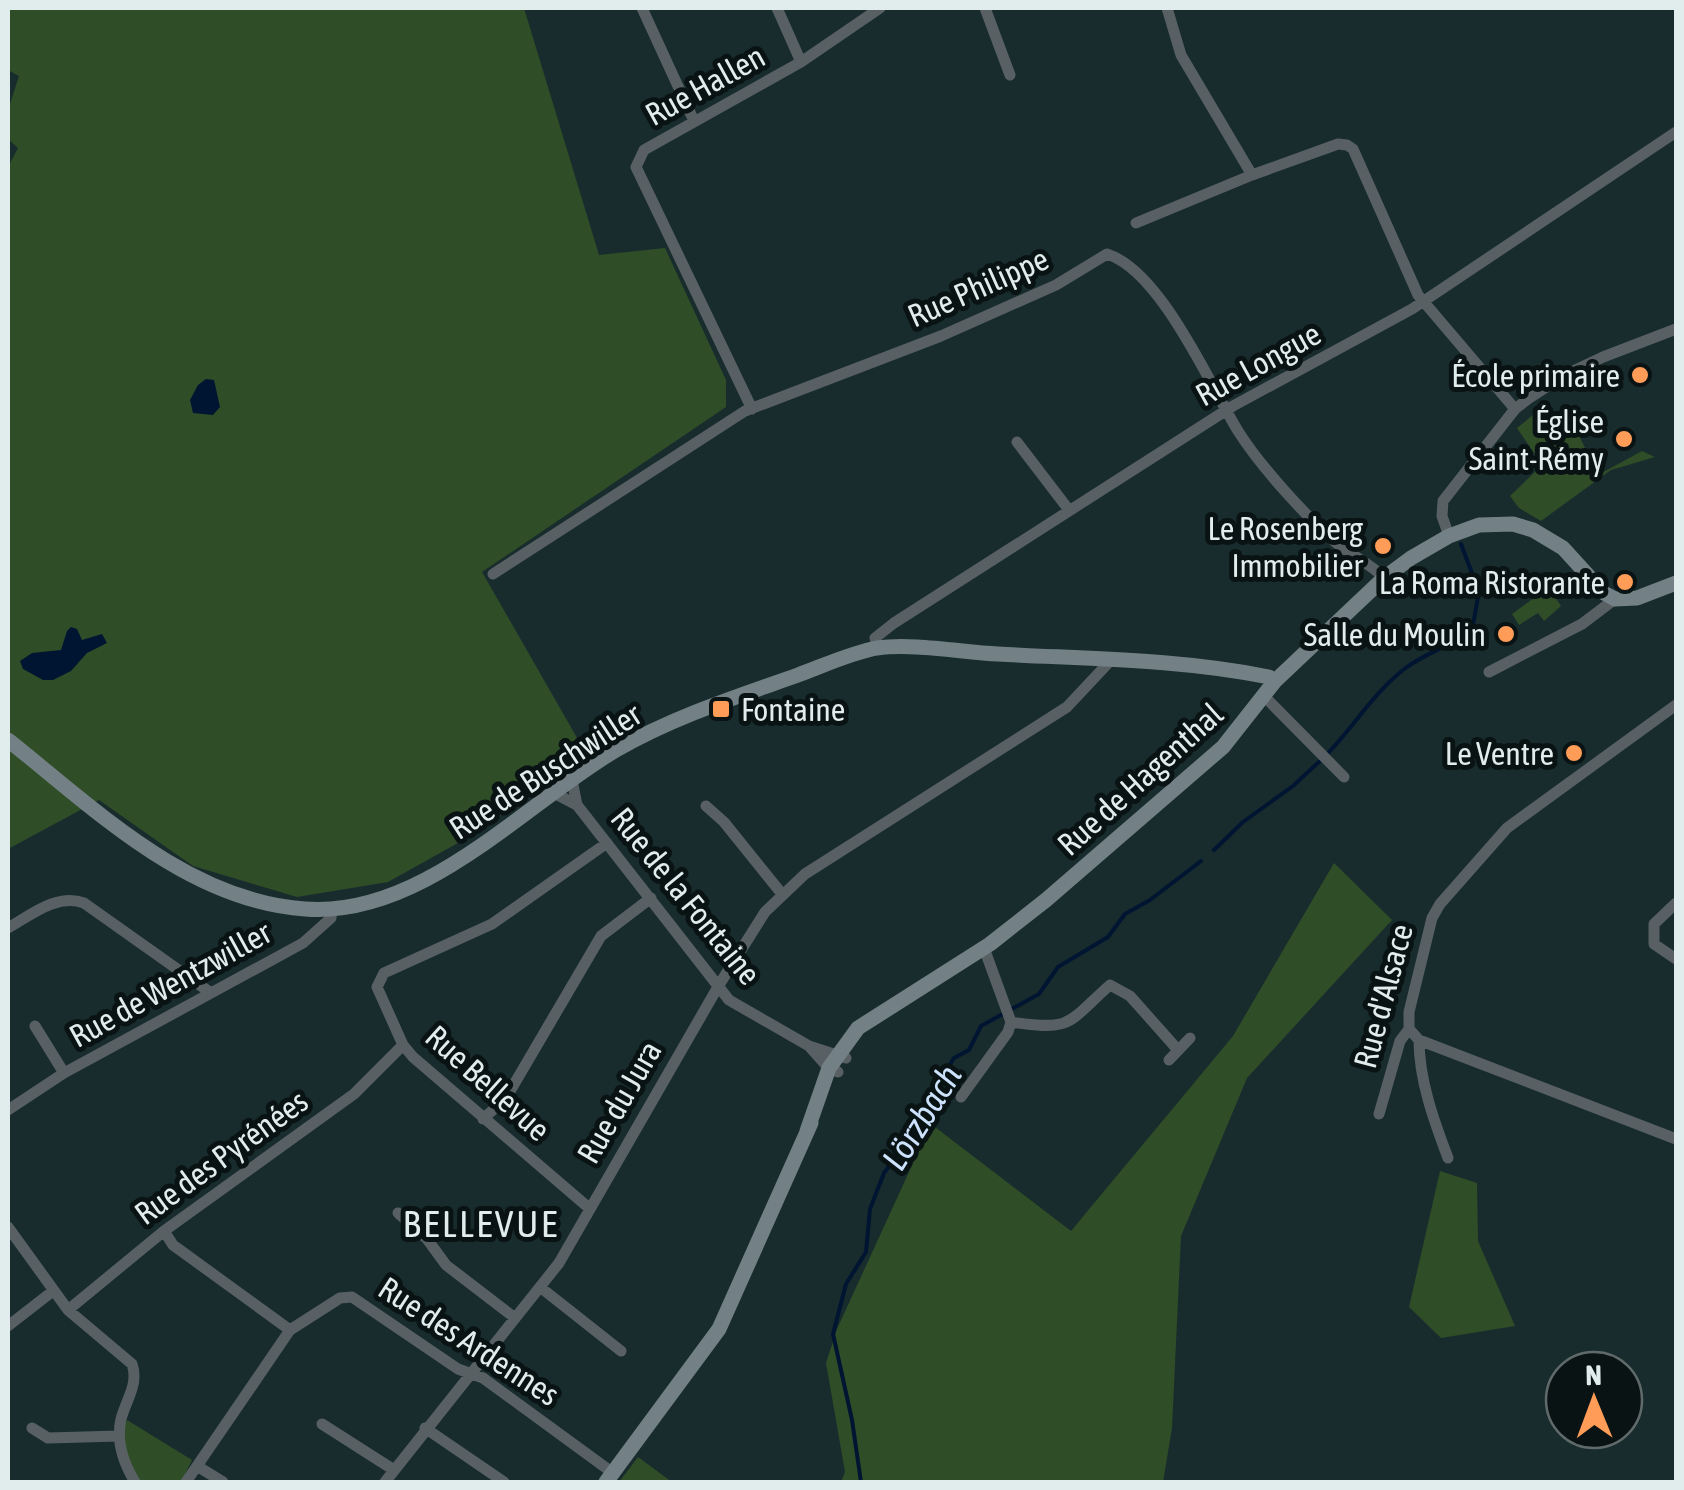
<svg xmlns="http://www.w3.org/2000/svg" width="1684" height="1490" viewBox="0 0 1684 1490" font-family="'Asap Condensed',sans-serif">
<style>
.green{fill:#2f4d27}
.water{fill:#001531}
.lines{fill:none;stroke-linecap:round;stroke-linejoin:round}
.stream{stroke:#001531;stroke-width:4}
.street{stroke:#586064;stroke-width:11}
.secondary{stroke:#738086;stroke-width:15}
.poi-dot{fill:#fe9c58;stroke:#0a1313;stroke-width:4}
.labels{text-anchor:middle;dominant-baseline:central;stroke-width:10;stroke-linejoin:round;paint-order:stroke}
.street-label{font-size:32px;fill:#e1eded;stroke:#0a1313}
.poi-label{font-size:32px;fill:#e1eded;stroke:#0a1313;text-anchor:end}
.water-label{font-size:35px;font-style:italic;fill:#cce2fd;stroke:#0a1313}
.quarter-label{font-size:38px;letter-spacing:2.5px;fill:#e1eded;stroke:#0a1313}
</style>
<rect width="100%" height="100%" fill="#182c2d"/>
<!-- green -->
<path class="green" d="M8,8h516l75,247 66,-7 61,132v27l-244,165 102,178 -101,79 -95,53 -91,15 -104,-31 -94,-66 -91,49v-682l10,-19 -10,-9v-29l11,-34 -11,-6z
M1533,415l16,26 26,-14 23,48 44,-24 13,6 -44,13 -70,51 -22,-13 -9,-12 32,-31 -25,-37z
M1549,587l12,19 -17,15 -6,-8 -19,12 -7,-11z
M1334,863l58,57 -145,158 -66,158 -9,192 -9,54h-322l4,-10 -19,-109 11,-34 94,-205 140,107 162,-195z
M1440,1171l37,12 1,58 37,85 -74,12 -32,-31z
M127,1420l65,40 -11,22h-42c-12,-17 -22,-42 -12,-62z
M638,1457l34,25h-53z"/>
<!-- water -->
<path class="water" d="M206,379l8,1 6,27 -7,8 -20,-2 -3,-13 8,-15z
M71,627l6,2 5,11 20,-6 5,9 -20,10 -16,18 -18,9h-10l-20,-11 -3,-8 12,-8 29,-3 6,-19z"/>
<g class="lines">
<!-- stream -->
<path class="stream" d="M1328,753c26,-27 45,-59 75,-83 20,-16 48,-24 69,-40l7,-38 -18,-48
M1214,850l29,-28 50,-36 28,-26
M861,1482l-9,-62 -19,-86 13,-50 20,-32 4,-43 14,-36 41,-54 9,-30 20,-31 15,-8 12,-24 58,-32 19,-27 50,-30 17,-23 25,-14 51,-39"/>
<!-- street -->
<path class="street" d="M642,8l52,113
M777,8l24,54
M985,8l25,67
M1167,8l14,47 71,120
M1136,223l116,-48 86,-31 9,1 6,4 65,146 97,114
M752,409l-116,-242 8,-17 157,-88 79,-54
M1017,442l52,68
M1449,536l-7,-20 1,-15 72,-92 13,-10 37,-24 38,-18 73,-28
M493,574l252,-163 196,-75 115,-51 51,-31c54,17 103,131 131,177 22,35 66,83 97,111 15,13 35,21 49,36
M878,648l-3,-10 19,-15 339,-217 179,-97 264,-177
M1489,672l93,-48 33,-25
M1264,696l80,81
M554,793l23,12 -5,-25
M577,805l152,195 80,46
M706,806l18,16 58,72
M1676,903l-22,21v20l22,15
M8,928c23,-13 49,-35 76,-25l127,90
M1011,1022c62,9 55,2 99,-37l20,11 48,54
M35,1026l29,47
M1409,1029l10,11 257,99
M1419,1040c0,40 15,81 29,118
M1169,1060l21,-22
M838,1072l-13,-8 -16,-18 37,12
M961,1097l47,-65 3,-10 -27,-74
M8,1110l56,-37 239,-130 28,-25 1,-9
M1379,1114l21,-73 9,-12v-17l23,-94 8,-14 67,-76 169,-123
M483,1119l23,-21 95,-162 50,-38
M589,1208l-176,-151 -10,-12 -26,-58 7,-14 108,-49 115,-81
M398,1213l29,26 19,26 69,53
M8,1227l60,83 64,54c7,20 -6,36 -11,55 -5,22 3,45 14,63
M164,1231l9,14 117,85
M540,1287l81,64
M68,1310l96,-79 190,-137 49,-49
M8,1326l45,-35
M322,1424l72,46
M32,1428l16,10 71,-2
M425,1428l79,54
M197,1466l93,-136 50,-32 12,-1 106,72 25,9 130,95
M186,1482l11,-16 26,16
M385,1482l174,-219 160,-278 46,-73 40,-38 262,-167 44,-47"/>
<!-- secondary -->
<path class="secondary" d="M8,740c87,69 180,161 297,169 117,9 218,-104 311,-159 57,-33 120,-53 182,-75 25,-9 52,-22 79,-27 35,-5 84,4 121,6 90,5 182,5 271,23l6,4
M807,1131l22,-63 29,-40 132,-84 56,-44 177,-153 52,-66 109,-103 27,-20 38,-22 30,-11 34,-1 20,6 30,18 41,45 11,6 22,-1 39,-15
M606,1482l113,-153 92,-206"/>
</g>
<!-- markers -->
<g class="poi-dot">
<circle cx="1640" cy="375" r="10"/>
<circle cx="1624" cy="439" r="10"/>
<circle cx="1383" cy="546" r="10"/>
<circle cx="1625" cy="582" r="10"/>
<circle cx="1506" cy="634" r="10"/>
<rect x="711" y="699" width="20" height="20" rx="5"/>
<circle cx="1574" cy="753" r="10"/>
</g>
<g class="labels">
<!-- street labels -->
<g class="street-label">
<text transform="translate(705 85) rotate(-29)">Rue Hallen</text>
<text transform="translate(978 287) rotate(-24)">Rue Philippe</text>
<text transform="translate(1258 364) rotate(-29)">Rue Longue</text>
<text transform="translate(545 771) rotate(-33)">Rue de Buschwiller</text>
<text transform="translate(1140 779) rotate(-42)">Rue de Hagenthal</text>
<text transform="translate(686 896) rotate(51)">Rue de la Fontaine</text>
<text transform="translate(170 984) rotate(-29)">Rue de Wentzwiller</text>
<text transform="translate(1383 996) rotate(-75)">Rue d'Alsace</text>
<text transform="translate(488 1083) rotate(42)">Rue Bellevue</text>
<text transform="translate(619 1102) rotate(-60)">Rue du Jura</text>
<text transform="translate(221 1157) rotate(-36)">Rue des Pyrénées</text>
<text transform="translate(469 1341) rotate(33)">Rue des Ardennes</text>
</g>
<!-- poi labels -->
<g class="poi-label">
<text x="1620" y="375">École primaire</text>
<text x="1604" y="421">Église<tspan x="1604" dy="37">Saint-Rémy</tspan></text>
<text x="1363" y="528">Le Rosenberg<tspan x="1363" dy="37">Immobilier</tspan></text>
<text x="1605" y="582">La Roma Ristorante</text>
<text x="1486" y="634">Salle du Moulin</text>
<text x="741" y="709" text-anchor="start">Fontaine</text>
<text x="1554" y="753">Le Ventre</text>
</g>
<!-- water labels -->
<g class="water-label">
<text transform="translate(921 1117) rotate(-58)">Lörzbach</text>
</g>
<!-- quarter labels -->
<g class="quarter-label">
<text x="481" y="1223">BELLEVUE</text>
</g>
</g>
<!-- border -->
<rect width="1684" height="1490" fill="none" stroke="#e1eded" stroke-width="20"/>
<!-- north arrow -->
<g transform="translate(1594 1400) rotate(359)"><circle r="48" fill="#0a1313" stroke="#606a6a" stroke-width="2.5"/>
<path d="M0-8L18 38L0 25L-18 38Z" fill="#fe9c58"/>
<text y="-15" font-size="28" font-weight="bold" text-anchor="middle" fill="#e1eded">N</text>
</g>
</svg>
